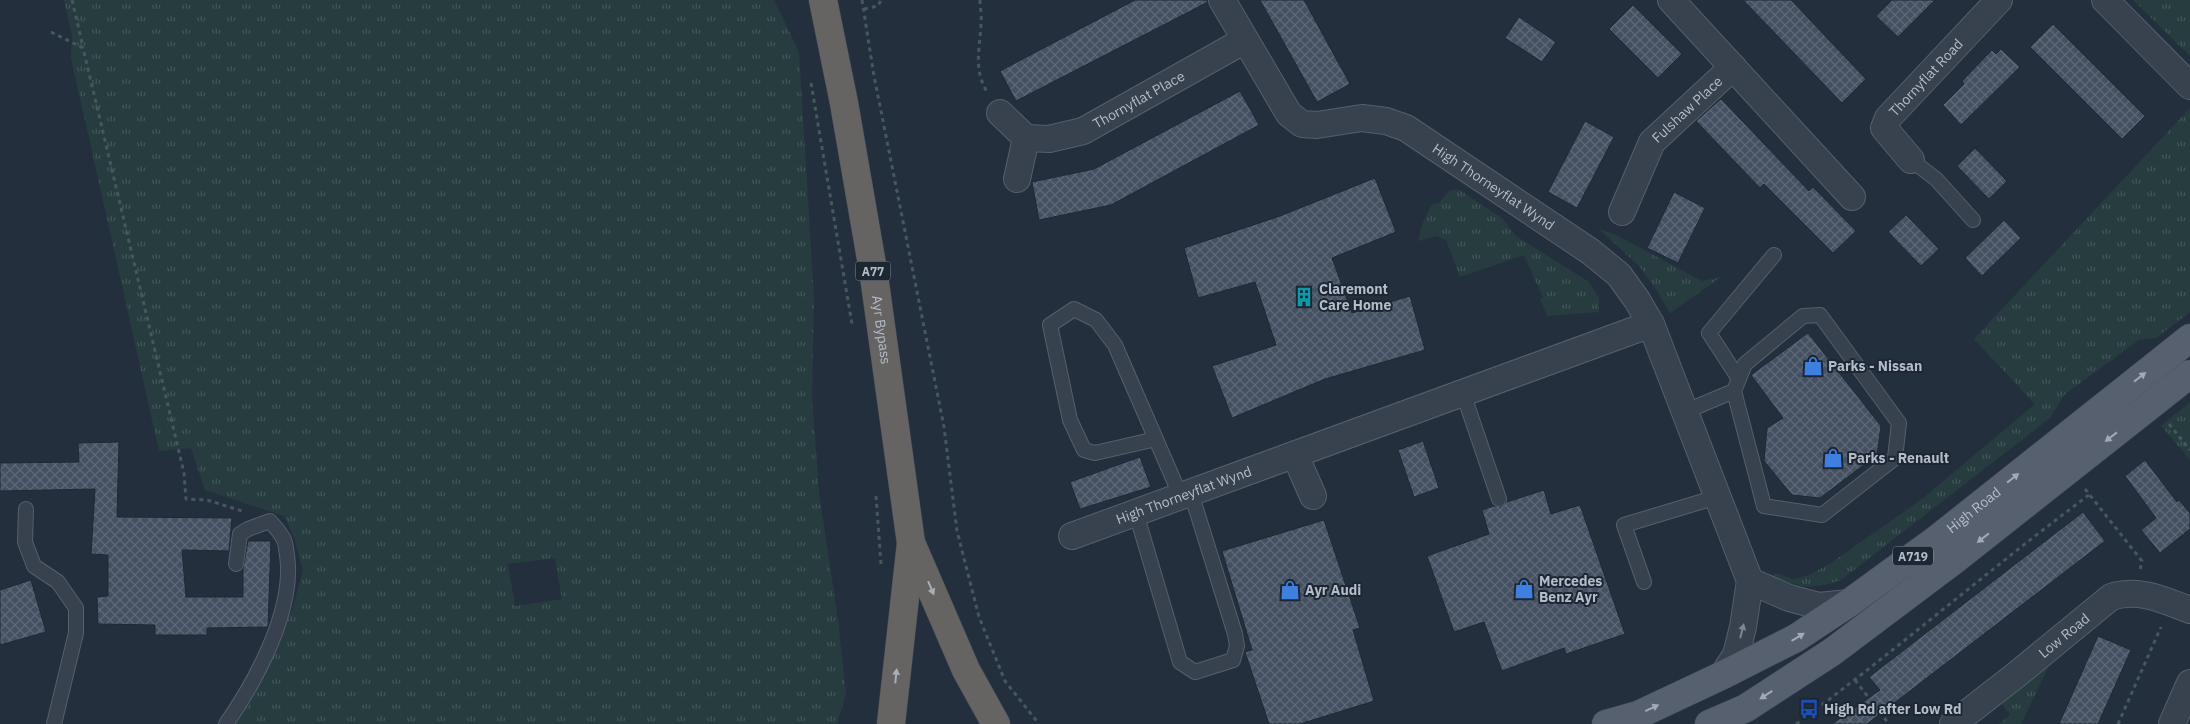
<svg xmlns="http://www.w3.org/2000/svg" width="2190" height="724" viewBox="0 0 2190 724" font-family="'IBM Plex Sans',sans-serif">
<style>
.grass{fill:url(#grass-tufts);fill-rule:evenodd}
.building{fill:url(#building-cross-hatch);stroke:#1f2835}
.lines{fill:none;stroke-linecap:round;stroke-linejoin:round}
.service-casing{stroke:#565f6c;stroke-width:16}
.minor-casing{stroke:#565f6c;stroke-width:28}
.primary-casing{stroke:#414a57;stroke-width:29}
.trunk-casing{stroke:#434c59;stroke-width:29}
.path{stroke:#44595c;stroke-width:3;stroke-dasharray:4 4;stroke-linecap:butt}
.service{stroke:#38414e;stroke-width:14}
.minor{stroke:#38414e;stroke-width:26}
.primary{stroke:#56606e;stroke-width:28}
.trunk{stroke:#656462;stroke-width:28}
.oneway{fill:#a1aab7}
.oneway2{fill:#a8afba}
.oneway3{fill:#7c8592}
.labels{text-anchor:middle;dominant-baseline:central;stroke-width:4;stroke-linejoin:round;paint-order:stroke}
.shield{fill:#1d2633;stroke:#878f9c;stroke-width:1}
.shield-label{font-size:12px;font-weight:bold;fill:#b4bcc9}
.street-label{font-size:14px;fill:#b4bcc9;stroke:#1d2633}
.poi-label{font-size:14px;font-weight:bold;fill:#b4bcc9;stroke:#1d2633;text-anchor:start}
</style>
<defs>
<pattern id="grass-tufts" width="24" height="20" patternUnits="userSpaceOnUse" patternTransform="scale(1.25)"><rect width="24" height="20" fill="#263c3f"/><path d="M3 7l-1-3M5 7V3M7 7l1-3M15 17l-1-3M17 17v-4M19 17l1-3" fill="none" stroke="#435659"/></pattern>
<pattern id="building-cross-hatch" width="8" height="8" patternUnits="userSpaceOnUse" patternTransform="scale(1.25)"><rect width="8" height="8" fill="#455162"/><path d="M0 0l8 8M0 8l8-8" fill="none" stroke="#5d6877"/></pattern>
</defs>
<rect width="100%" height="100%" fill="#242f3e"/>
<!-- grass -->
<path class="grass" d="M64,0h710l25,52 15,246 -2,99 7,95 19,128 8,74 -9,30h-603l35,-62 23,-52 11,-39 -8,-31 -11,-24 -79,-26 -14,-42 -32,3 -88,-393 1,-23zM555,558l7,41 -47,7 -7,-42z
M2133,0h57v56z
M2190,108v204l-34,26 -17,2 -75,55 -14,23 -209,162c-28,10 -42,8 -69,-4l3,-3 19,6 15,-4 22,-12 91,-64 113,-95 -61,-65z
M1458,189l44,29 14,18 73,46 10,16v14l-52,4 -7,-17 3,-1 -19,-43 -64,22 -14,-37 -10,-4 -18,5 4,-16 9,-20 8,-2 10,-12z
M1599,229l17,6 86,46 19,-4 -51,36 -13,-22 -17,-24z
M2190,402v58l-29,-34z
M2053,657l-32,67h-22l11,-9 -10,-14z"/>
<!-- building -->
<path class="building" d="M1135,0h72l1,2 -192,99 -16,-30z
M1260,0h44l46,84 -33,18z
M1743,0h48l75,79 -24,24z
M1892,0h43l-37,37 -22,-21z
M1633,5l49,49 -24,24 -49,-49z
M1519,17l37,25 -14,20 -37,-24z
M2053,24l92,92 -23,23 -92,-92z
M2001,49l19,18 -59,58 -18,-20 21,-21 -2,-3 30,-31 4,4z
M1240,91l19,34 -148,80 -72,15 -7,-38 62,-13z
M1721,99l88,92 4,-4 43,44 -23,22 -69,-69 -4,4 -64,-67z
M1585,121l29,16 -37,71 -29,-16z
M1975,148l32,33 -18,18 -32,-33z
M1375,178l21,54 -64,26 20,55 58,-17 15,54 -100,29 -93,39 -20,-52 64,-21 -21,-63 -57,16 -14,-50 96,-32z
M1674,192l31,16 -27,55 -31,-15z
M1906,215l33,34 -18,17 -33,-34z
M2004,220l17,18 -39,38 -17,-18z
M1808,333l73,93 -4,29 -57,43 -28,-3 -28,-34 3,-33 16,-10 -32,-43z
M1423,441l16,47 -25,9 -16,-47z
M119,442l-2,75 115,1 -3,33 -47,-1 4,47h57v-28l5,-28h23l-3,86 -61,1v7h-52v-10l-57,-1 -1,-27 11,-1v-41l-17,-1 4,-65 -95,2v-28l79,-1 -1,-19z
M1140,457l11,30 -71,22 -10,-27z
M2145,460l32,42 2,-2 11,13v16l-30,24 -19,-23 15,-12 -31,-42z
M1544,490l7,24 29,-9 45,129 -59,20 -2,-6 -62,23 -18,-49 -30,10 -27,-76 62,-22 -7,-24 12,-4 7,1 6,-5z
M2083,512l22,29 -238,183h-35l48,-34 -11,-13z
M1324,520l36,108 -7,2 21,71 -74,23h-31l-24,-72 7,-2 -30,-99z
M31,580l15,52 -46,13v-55z
M2098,636l33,14 -33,74h-39z"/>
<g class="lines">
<defs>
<path id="service" d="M1911,160l25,19 37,41
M1739,379l-30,-46 65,-78
M1463,393l36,106
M1684,412l50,-21 11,-27 58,-48 17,-1 79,108 -4,35 -73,57 -58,-9 -30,-115
M1156,439l-61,14 -11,-3 -14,-30 -20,-95 24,-16 22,11 19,25 66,152
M26,509l-1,33 9,24 24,16 18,26v25l-22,91
M1136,513l44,149 15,10 38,-12 4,-14 -2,-12 -44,-141
M1644,582l-20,-57 93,-28
M226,724c30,-43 69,-115 61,-169 -1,-5 -1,-11 -3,-15 -3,-7 -9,-13 -14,-19l-22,8 -8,5 -4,30"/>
<g id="minor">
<path id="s1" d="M1222,0l67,114 13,10 15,1 45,-7 24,3 20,7 185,124 28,23 18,25 14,24 99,257 39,17 30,8 30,-3"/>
<path d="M1671,0l181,197"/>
<path d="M2105,0l85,86"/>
<path id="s2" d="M1000,113l26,25 23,1 34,-8 162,-91"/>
<path id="s3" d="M1911,160l-27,-32 4,-10 111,-118"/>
<path d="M1017,179l9,-41"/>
<path id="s4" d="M1622,212l30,-70 81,-75"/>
<path d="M1295,455l18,41"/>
<path id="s5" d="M1072,536l579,-212"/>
<path d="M1723,675l13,-20 7,-28 7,-46"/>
<path id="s6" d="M1953,724l63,-49 95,-78c29,-9 52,3 79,13"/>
<path d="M2172,724l18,-41"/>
</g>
<g id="primary">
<path id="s7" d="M1606,724l32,-9 85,-40 73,-37 53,-35 88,-64 253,-201"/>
<path d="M1709,724l37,-16 86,-56 121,-91 237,-187"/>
</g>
<g id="trunk">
<path id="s8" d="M823,0l21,103 30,173 37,267 -20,181"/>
<path d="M912,545l54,125 30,54"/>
</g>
</defs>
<!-- service casing -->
<use href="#service" class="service-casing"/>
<!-- minor casing -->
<use href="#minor" class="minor-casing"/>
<!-- primary casing -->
<use href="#primary" class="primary-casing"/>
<!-- trunk casing -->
<use href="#trunk" class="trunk-casing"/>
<!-- path -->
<path class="path" d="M72,0l11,47
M862,0l12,76 70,351 13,104 22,86 26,64 34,43
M980,0c0,8 2,16 1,24 -1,25 -8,44 6,68
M864,9l14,-3 3,-6
M51,32l32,16 101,425 2,26 21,1 35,11
M811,83l41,241
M2169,424l21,26
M2085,489l57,72 -2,9
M876,496l5,68
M1855,680l34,44
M1796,724c100,-73 193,-155 293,-229
M2118,724l43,-97"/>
<!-- service -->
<use href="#service" class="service"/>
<!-- minor -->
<use href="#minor" class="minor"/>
<!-- primary -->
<use href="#primary" class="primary"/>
<!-- trunk -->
<use href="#trunk" class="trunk"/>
</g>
<!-- one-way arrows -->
<defs><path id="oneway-solid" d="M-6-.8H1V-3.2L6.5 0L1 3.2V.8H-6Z" transform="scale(1.25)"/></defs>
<g class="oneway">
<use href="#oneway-solid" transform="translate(2140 377) rotate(-38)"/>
<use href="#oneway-solid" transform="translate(2111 437) rotate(142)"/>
<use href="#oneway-solid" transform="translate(2013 478) rotate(-38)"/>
<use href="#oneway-solid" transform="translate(1983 538) rotate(142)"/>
<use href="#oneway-solid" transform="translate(1798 637) rotate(-31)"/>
<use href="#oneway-solid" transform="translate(1766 695) rotate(147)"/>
<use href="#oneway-solid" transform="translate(1652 708) rotate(-25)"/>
</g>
<g class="oneway2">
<use href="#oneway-solid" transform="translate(931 588) rotate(67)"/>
<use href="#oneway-solid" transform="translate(896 676) rotate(-84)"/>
</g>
<use class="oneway3" href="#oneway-solid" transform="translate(1742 631) rotate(-76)"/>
<!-- icons -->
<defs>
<symbol id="building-bare" viewBox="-9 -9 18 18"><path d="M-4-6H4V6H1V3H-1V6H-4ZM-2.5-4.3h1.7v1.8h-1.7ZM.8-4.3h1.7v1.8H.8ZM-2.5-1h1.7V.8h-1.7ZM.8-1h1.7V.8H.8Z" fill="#0f9aa8" stroke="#1d2633" stroke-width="2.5" paint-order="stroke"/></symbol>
<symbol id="shop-bare" viewBox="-9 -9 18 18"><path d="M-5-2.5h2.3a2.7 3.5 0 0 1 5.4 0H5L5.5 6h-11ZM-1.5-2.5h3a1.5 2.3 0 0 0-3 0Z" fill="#3f7fe0" stroke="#1d2633" stroke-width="2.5" paint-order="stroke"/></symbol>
<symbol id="bus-bare" viewBox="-9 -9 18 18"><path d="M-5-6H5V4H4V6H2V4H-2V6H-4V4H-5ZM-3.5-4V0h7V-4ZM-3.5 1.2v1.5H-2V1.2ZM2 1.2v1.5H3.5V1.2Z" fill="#1a4fb4" stroke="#1d2633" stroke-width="2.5" paint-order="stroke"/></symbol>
</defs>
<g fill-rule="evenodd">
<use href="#building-bare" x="1290" y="283" width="28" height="28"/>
<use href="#shop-bare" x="1799" y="352" width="28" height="28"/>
<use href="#shop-bare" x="1819" y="444" width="28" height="28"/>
<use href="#shop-bare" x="1510" y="575" width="28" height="28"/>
<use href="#shop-bare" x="1276" y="576" width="28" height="28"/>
<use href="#bus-bare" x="1795" y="695" width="28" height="28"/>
</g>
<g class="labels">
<!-- shield labels -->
<g class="shield">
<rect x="855.5" y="261.5" width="35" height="19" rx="4"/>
<rect x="1893" y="546.5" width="40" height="19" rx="4"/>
</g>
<g class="shield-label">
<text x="873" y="271">A77</text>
<text x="1913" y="556">A719</text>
</g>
<!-- street labels -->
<g class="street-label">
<text stroke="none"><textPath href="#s3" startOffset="108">Thornyflat Road</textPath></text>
<text stroke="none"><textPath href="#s2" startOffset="158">Thornyflat Place</textPath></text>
<text stroke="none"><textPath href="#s4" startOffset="124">Fulshaw Place</textPath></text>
<text stroke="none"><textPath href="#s1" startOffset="360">High Thorneyflat Wynd</textPath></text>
<text stroke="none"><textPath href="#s8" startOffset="335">Ayr Bypass</textPath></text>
<text stroke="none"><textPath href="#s5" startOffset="119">High Thorneyflat Wynd</textPath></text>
<text stroke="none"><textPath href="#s7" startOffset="428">High Road</textPath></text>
<text stroke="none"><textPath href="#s6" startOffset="142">Low Road</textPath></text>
</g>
<!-- poi labels -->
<g class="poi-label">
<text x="1319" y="289">Claremont<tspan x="1319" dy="16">Care Home</tspan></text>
<text x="1828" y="366">Parks - Nissan</text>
<text x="1848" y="458">Parks - Renault</text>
<text x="1539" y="581">Mercedes<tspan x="1539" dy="16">Benz Ayr</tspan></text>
<text x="1305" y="590">Ayr Audi</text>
<text x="1824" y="709">High Rd after Low Rd</text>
</g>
</g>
</svg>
